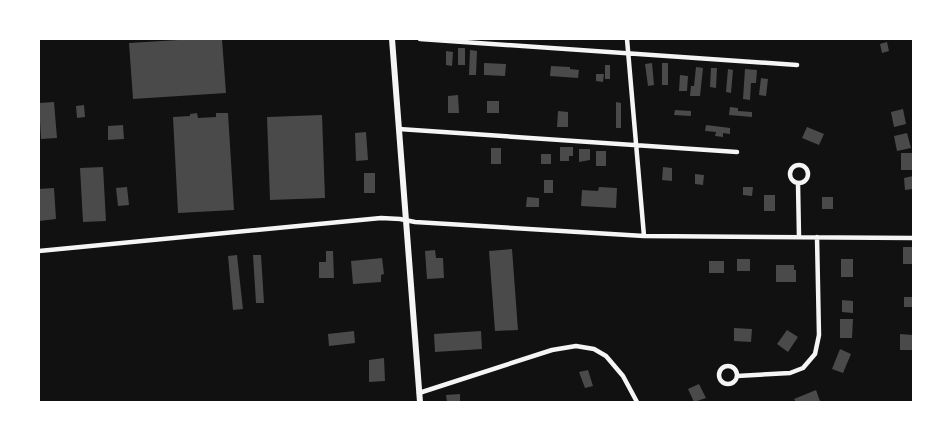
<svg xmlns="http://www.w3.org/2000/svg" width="952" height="441" viewBox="0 0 952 441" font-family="'Crimson Pro',serif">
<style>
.building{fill:#4a4a4a}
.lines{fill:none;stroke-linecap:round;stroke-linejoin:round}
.minor{stroke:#f5f5f5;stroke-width:4.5}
.primary{stroke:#f5f5f5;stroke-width:6}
</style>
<rect width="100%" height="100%" fill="#111"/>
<!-- building -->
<path class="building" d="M195,39h27l4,54 -93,6 -4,-56z
M887,42l2,9 -7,2 -2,-9z
M458,48h7v17h-7z
M470,50l7,1 -1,24h-7z
M446,51l7,1 -1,14 -6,-1z
M484,63l22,1 -1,12 -21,-1z
M652,63l2,22 -6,1 -3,-22z
M662,63h6v22h-6z
M605,65h5v14h-5z
M551,66l19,1v2l9,1 -1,8 -28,-2z
M696,67l7,1 -3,28h-10l1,-10h3z
M711,68h6l-1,20 -6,-1z
M728,69l5,1 -2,23 -5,-1z
M745,69l12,1 -1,13h-5l-1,17 -7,-1z
M596,74h8l-1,8 -7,-1z
M680,75l8,1 -1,15h-8z
M761,78l7,1 -2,17 -7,-1z
M458,95l1,18h-11v-17z
M487,101h12v12h-12z
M54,102l3,36 -16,1 -2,-36z
M616,102l5,1v25h-5z
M84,105l1,12 -8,1 -1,-12z
M730,107l8,1v3l14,1v5l-23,-2z
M903,109l3,15 -12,3 -3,-15z
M675,110l16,1v5l-17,-1z
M558,111l10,1v15h-11z
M197,113l1,5 18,-1v-4h12l6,97 -56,3 -5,-96 17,-1v-2z
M322,115l3,83 -55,2 -3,-83z
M123,125l1,14 -16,1v-14z
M706,125l24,3v6l-7,-1v4l-8,-1 1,-4 -11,-1z
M807,127l17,7 -5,11 -17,-7z
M366,132l2,28 -12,1 -1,-28z
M907,133l4,15 -14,3 -3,-15z
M560,147h13v9h-4v5h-9z
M491,148h10v16h-10z
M579,149h11v11l-11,2z
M596,151h10v15h-10z
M901,153h11v17h-11z
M541,154h10v10h-10z
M103,167l3,54 -23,1 -3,-54z
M663,167l9,1v13l-10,-1z
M364,173h11v20h-11z
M695,174l9,1 -1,10 -8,-1z
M913,176v13l-8,1 -1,-12z
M544,180h9v13h-9z
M127,187l2,18 -11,1 -2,-18z
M599,187l18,1 -1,20 -35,-2 1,-16 16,1z
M743,187h10l-1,9 -9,-1z
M54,188l2,31 -17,2v-32z
M764,195h11v16h-11z
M527,197l12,1v9h-13z
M822,197h11v12h-11z
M903,247h10v17h-10z
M512,249l6,81 -23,1 -6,-80z
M435,250l1,8h7l1,20 -17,1 -2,-28z
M326,251h7l1,27h-15v-16h7z
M237,255l6,54 -10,1 -5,-54z
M253,255h8l3,48h-8z
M382,258l2,16 -3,1v7l-28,2 -2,-23z
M737,259h13v12h-13z
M841,259h12v18h-12z
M709,261h15v12h-15z
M776,265h18v5h2v12h-20z
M904,297h9v10h-9z
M842,300l11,1v12l-11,-1z
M840,319h13l-1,19h-12z
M734,328l18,1 -1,13 -17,-1z
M787,330l11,7 -10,15 -11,-8z
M354,331l1,12 -26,3 -1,-12z
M481,331l1,18 -47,3 -1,-18z
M900,334l13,1v15h-13z
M840,349l11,5 -8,19 -11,-4z
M384,358l1,23 -16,1v-22z
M588,370l5,16 -8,2 -6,-16z
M699,384l7,14 -12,4 -6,-13z
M816,390l4,11 -24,1 -2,-3z
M460,394v8h-13l-1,-7z"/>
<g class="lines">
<!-- minor -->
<path class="minor" d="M420,39l377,26
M627,39l17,197
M399,129l338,23
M790 174a9 9 0 1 1 18 0a9 9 0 1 1-18 0Z
M798,183l1,54
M39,251l342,-33 19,1 15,3 229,14 269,2
M719 375a9 9 0 1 1 18 0a9 9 0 1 1-18 0Z
M737,376l53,-3 13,-5 12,-14 4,-19 -2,-98
M419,393l133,-43 24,-4 18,3 12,7 17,20 14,26"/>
<!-- primary -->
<path class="primary" d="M392,39l28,363"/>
</g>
<!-- border -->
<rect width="952" height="441" fill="none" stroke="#ffffff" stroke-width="80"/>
</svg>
